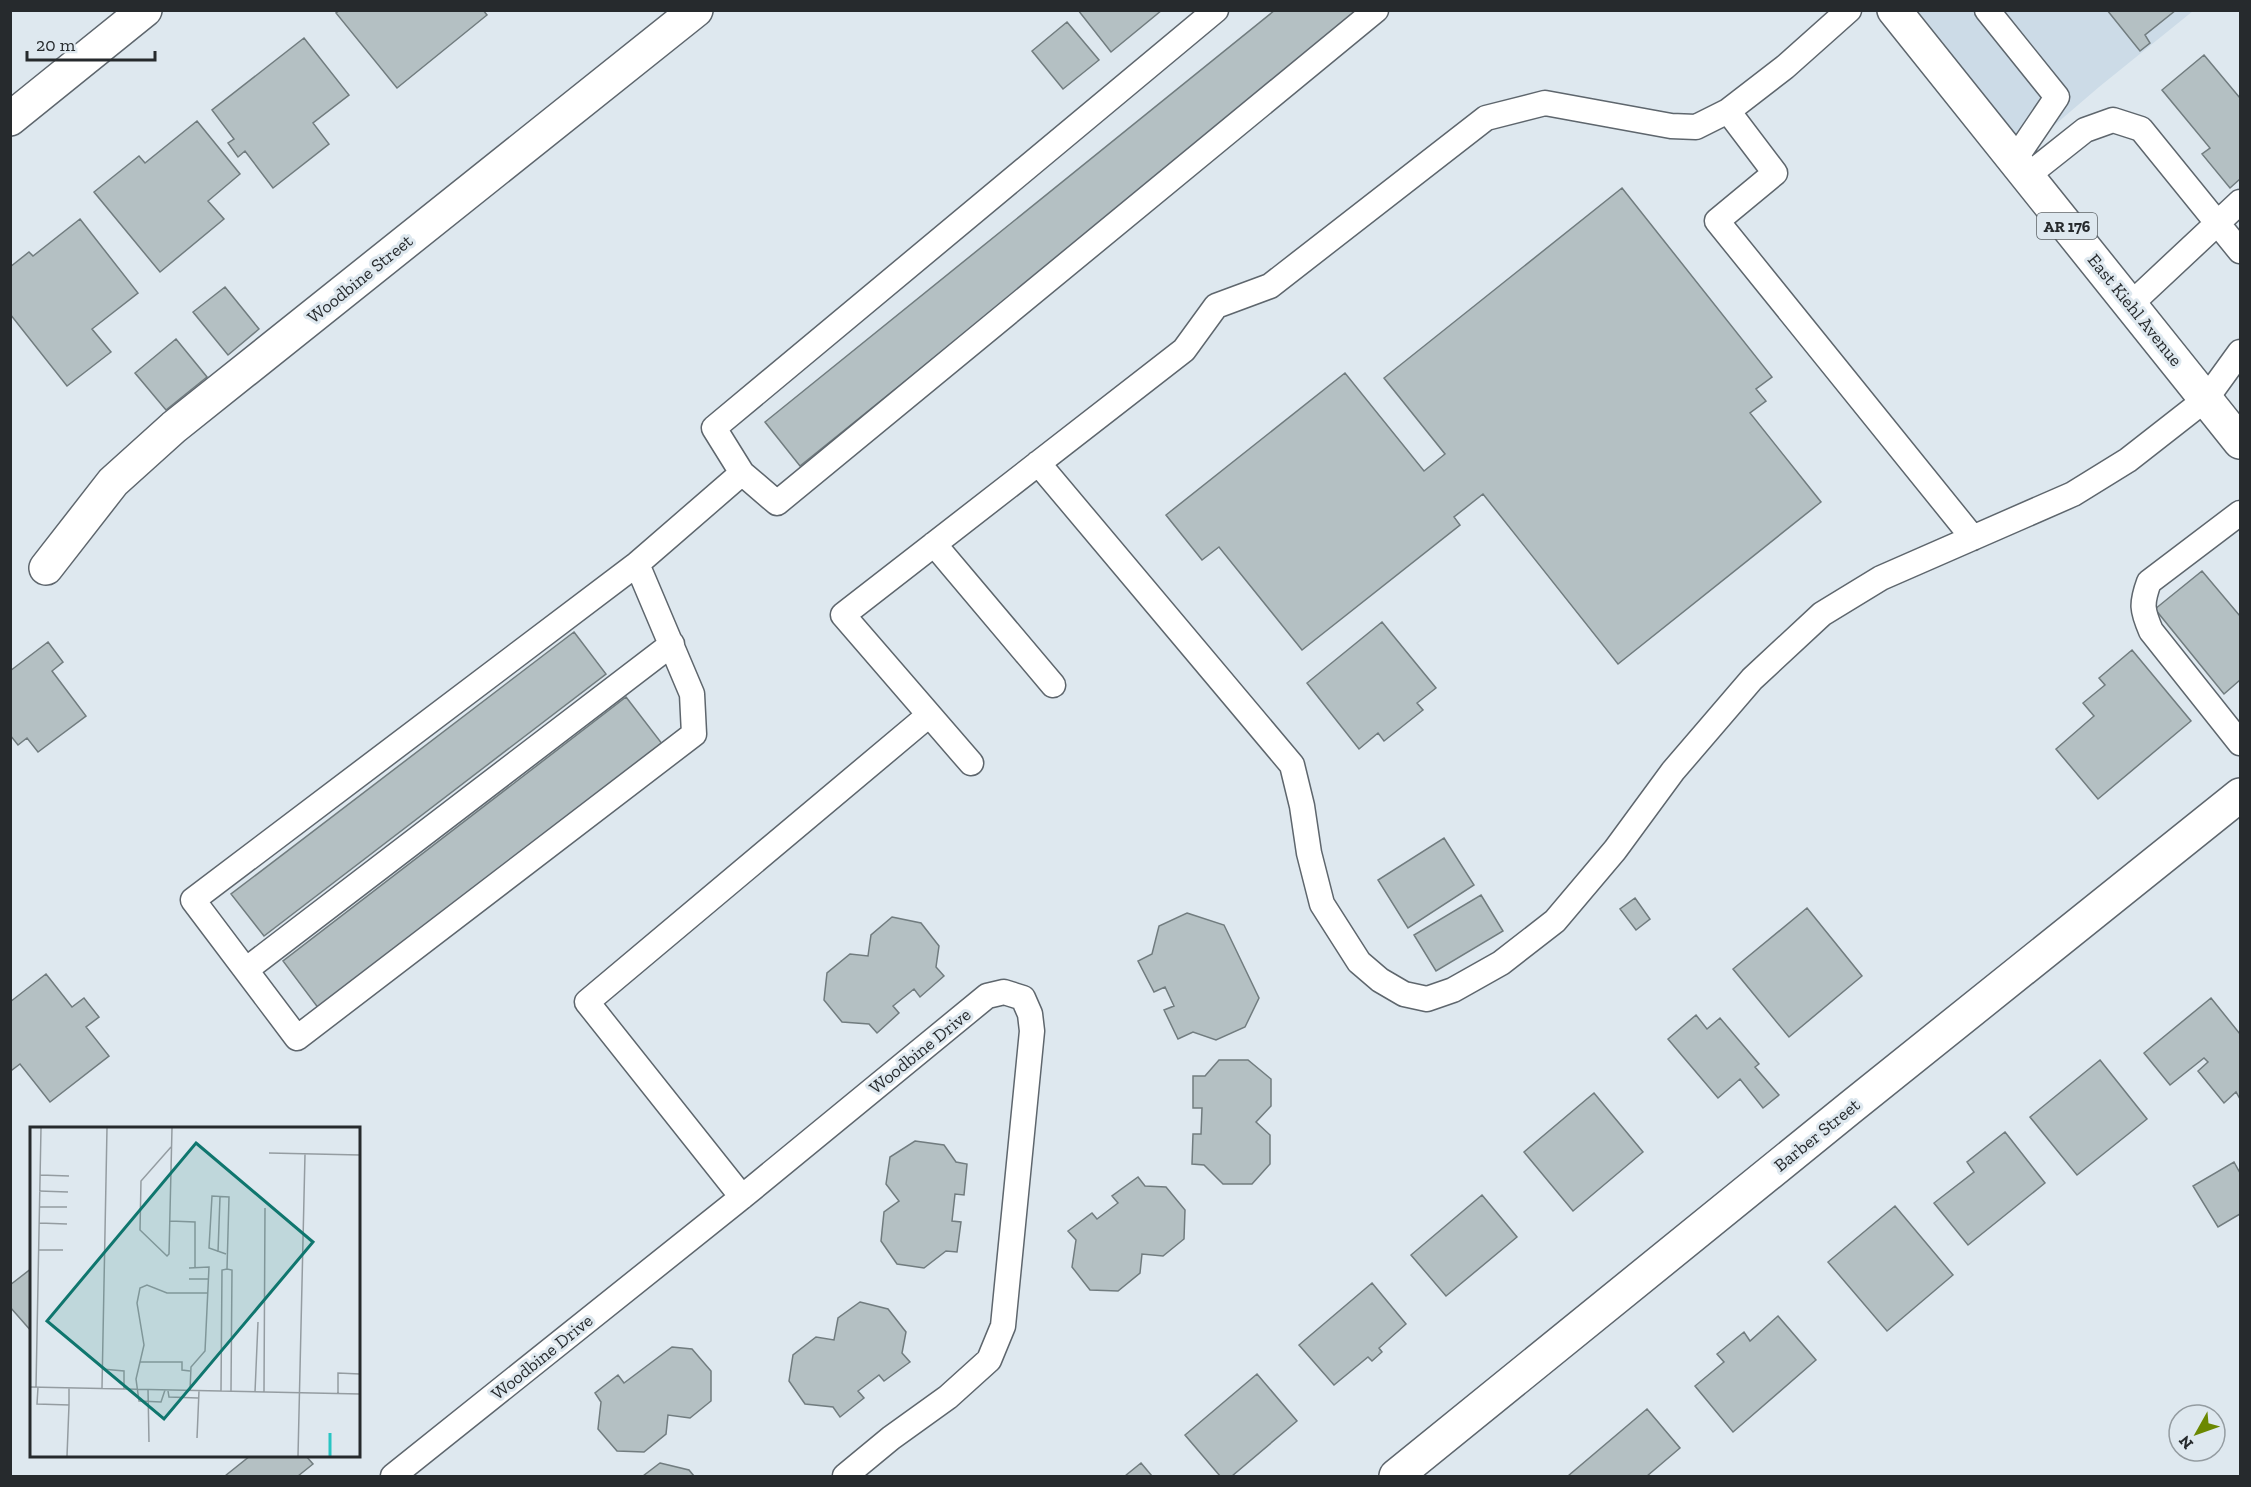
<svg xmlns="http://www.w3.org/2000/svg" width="2251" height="1487" viewBox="0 0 2251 1487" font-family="'Zilla Slab',serif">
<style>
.built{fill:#ccdbe7}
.building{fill:#b4c0c3;stroke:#717c7f;stroke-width:1.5}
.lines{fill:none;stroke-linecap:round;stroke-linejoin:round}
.lane-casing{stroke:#5e666d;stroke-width:27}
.street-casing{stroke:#5e666d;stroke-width:36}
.primary-casing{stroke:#5e666d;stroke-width:36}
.lane{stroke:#fff;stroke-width:24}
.street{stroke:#fff;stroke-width:33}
.primary{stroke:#fff;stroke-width:33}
.labels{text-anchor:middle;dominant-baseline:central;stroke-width:6;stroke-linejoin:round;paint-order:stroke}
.shield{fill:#dee8ef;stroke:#5d6367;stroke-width:1.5}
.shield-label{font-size:16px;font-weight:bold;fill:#262a2d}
.street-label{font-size:18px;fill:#262a2d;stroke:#dee8ef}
.inset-river{fill:none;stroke:#28c5c3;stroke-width:3}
.inset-road{fill:none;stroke:#949ca1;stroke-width:1.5}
.view{fill:#0f766e;fill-opacity:0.15;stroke:#0f766e;stroke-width:3}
.inset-edge{fill:none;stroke:#262a2d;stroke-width:3}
</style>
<rect width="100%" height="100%" fill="#dee8ef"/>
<!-- built -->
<path class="built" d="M1895,11h298l-94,76 -84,72z"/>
<!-- building -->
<path class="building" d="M340,10h143l4,5 -90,73 -61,-75z
M1078,10h84l-51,42z
M1275,10h90l-565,456 -35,-44z
M2107,10h69l-31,25 5,8 -10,8z
M1067,22l32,38 -36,29 -31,-38z
M304,38l45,57 -36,28 16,21 -56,44 -28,-37 -7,6 -10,-14 6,-4 -22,-29z
M2204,55l36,43v81l-10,9 -28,-34 8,-6 -48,-58z
M197,121l43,53 -32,27 16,18 -64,53 -66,-80 45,-36 6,7z
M1622,188l150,189 -16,12 10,12 -16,12 71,89 -203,162 -135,-170 -29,23 6,8 -158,125 -83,-103 -17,13 -36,-45 179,-142 79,98 21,-17 -61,-76z
M80,219l58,74 -46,36 19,23 -44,34 -57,-72v-47l19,-15 4,4z
M225,287l34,42 -31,26 -35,-43z
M176,339l31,38 -41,33 -31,-37z
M2202,571l38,45v64l-16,14 -69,-85z
M1382,622l54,66 -19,15 6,7 -39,31 -6,-8 -19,16 -52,-66z
M574,632l32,42 -342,262 -33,-42z
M48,642l15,20 -11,9 34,45 -48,36 -11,-14 -9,7 -8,-10v-64z
M2132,650l59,71 -93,78 -42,-50 38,-33 -11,-13 22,-18 -6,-7z
M626,697l37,48 -344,264 -36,-48z
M1444,838l30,47 -66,43 -30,-48z
M1481,895l22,36 -67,40 -22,-36z
M1635,898l15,21 -14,11 -16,-21z
M1807,908l55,68 -73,61 -56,-68z
M1187,913l37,12 35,73 -14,29 -29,13 -23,-8 -15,7 -14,-29 10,-4 -9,-19 -11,5 -16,-31 14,-7 7,-28z
M892,917l29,6 18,23 -3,21 8,9 -24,21 -6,-8 -21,17 6,7 -22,20 -8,-9 -27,-2 -18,-22 3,-27 23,-19 18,2 3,-21z
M46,974l26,33 12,-9 15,19 -13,10 23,29 -59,46 -30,-38 -8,6 -2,-2v-66z
M2211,998l29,36v65l-4,-7 -12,11 -26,-32 10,-9 -4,-4 -34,27 -26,-32z
M1696,1015l11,14 13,-11 39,46 -4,3 24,28 -16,13 -23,-29 -22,19 -50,-59z
M1219,1060h29l23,19v27l-15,16 14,13v29l-18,20h-29l-19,-19 -12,-1 1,-30h8l1,-26h-9v-32h12z
M2100,1060l47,59 -70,56 -47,-58z
M1594,1093l49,59 -70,59 -49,-59z
M2005,1132l40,51 -77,62 -34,-42 40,-31 -7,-10z
M915,1141l29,4 12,17 11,2 -3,31 -9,-1 -3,27 9,1 -4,30 -11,-1 -22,17 -27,-4 -16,-23 3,-29 15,-11 -13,-17 4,-27z
M2234,1162l6,11v41l-22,13 -25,-41z
M1138,1177l7,9 21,1 19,23 -1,29 -21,17 -21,-2 -2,19 -22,18 -28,-1 -18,-23 4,-27 -8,-9 24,-18 5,6 21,-16 -6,-7z
M1482,1195l35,42 -71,59 -35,-41z
M1895,1206l58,69 -66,56 -59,-69z
M32,1268v64l-22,-25v-22z
M1372,1283l34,41 -27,24 3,4 -10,9 -4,-4 -34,28 -35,-40z
M860,1302l28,7 18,23 -4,21 8,9 -26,19 -5,-6 -21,16 6,7 -24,19 -7,-10 -28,-3 -16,-23 4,-26 23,-18 18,3 4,-22z
M1778,1316l38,44 -83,72 -38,-46 29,-24 -7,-8 27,-22 6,9z
M672,1347l20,2 19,22v30l-21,17 -22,-3 -2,19 -22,18 -27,-1 -19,-22 3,-27 -6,-9 23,-18 6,8z
M1257,1374l40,47 -65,55h-12l-35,-41z
M1647,1409l33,39 -33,28h-79z
M250,1456h56l7,8 -15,12h-73z
M660,1463l29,7 5,6h-51z
M1141,1463l11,13h-27z"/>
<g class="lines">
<defs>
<path id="lane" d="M1216,10l-502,418 28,45 35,30 599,-493
M1987,10l70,87 -42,62
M1728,111l47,62 -58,48 256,317
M2027,176l58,-46 28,-10 28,9 99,122
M2131,304l109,-102
M1038,463l254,302 10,41 7,47 13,51 37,58 21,18 24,14 23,5 26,-9 48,-27 54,-42 60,-71 58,-79 79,-92 70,-65 59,-36 192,-84 55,-34 78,-61 34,-47
M2240,513l-91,69c-8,22 -7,28 2,49l89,112
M934,544l119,141
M637,564l55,130 2,40 -397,304 -104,-138 444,-336 105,-91
M971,763l-128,-148 341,-265 32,-44 54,-20 216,-168 59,-15 126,23 25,1 32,-16 57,-44 64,-57
M247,969l425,-325
M742,1197l-155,-195 342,-287
M393,1476l349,-279 245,-201 17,-4 19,6 7,16 2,17 -29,295 -14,34 -41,37 -57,41 -46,38"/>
<path id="street" d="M10,119l135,-109
M46,568l67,-86 61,-55 522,-417
M1396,1476l455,-369 389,-312"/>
<path id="primary" d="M1894,10l346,432"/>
</defs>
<!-- lane casing -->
<use href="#lane" class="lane-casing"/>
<!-- street casing -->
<use href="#street" class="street-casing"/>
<!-- primary casing -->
<use href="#primary" class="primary-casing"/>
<!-- lane -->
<use href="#lane" class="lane"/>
<!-- street -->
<use href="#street" class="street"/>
<!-- primary -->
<use href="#primary" class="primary"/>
</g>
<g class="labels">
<!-- shield labels -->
<rect class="shield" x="2037" y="213" width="60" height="26" rx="4.5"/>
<g class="shield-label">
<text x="2067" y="226">AR 176</text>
</g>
<!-- street labels -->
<g class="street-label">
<text transform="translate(360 279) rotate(-39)">Woodbine Street</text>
<text transform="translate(2135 310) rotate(51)">East Kiehl Avenue</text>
<text transform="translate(920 1051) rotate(-39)">Woodbine Drive</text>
<text transform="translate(1817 1135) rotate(-39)">Barber Street</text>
<text transform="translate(542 1357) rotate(-39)">Woodbine Drive</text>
</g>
</g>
<!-- overview -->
<g transform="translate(30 1127)">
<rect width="330" height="330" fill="#dee8ef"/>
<path class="inset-river" d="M300,329v-23"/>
<path class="inset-road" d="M141,20l-30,34 -1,49 27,26 2,-2 3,-126M239,26l91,2M10,48l29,1M9,64l29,1M9,80h28M140,94l25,1v46M9,96l28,1M8,123h25M188,125l2,-55M196,127l-17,-6 3,-52 17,1 -2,72M159,141l20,-1 -4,84 -14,16 -1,23M159,152h19M110,235h42v8l8,1M72,242l22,2v18M0,260l330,7M6,260l5,-259M8,260l-1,17 32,1v-17M72,261l5,-260M118,262l1,53M135,263l-4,12 -22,-1 -3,-22 8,-34 -7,-42 3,-15 7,-3 20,8h41M138,264l1,6 29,1M191,264l1,-121 5,-1 5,1 -1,121M225,265l3,-70M234,265l1,-184M308,267v-21l22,1M167,311l2,-47M37,329l2,-51M268,329l7,-302"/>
<path class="view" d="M166,16l117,99 -149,177 -117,-98z"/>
<rect width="330" height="330" class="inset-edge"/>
</g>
<!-- border -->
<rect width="2251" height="1487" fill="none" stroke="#262a2d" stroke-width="24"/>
<!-- north arrow -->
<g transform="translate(2197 1433) rotate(230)"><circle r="28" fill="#dee8ef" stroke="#949ca1" stroke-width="1.5"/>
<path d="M0-4.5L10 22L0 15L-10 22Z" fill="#6b8801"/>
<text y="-9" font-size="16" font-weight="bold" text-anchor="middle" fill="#262a2d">N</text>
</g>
<!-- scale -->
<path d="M27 51v9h128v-9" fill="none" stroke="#262a2d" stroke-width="3"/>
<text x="36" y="51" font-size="18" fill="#262a2d" stroke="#dee8ef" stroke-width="4.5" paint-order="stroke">20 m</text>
</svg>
